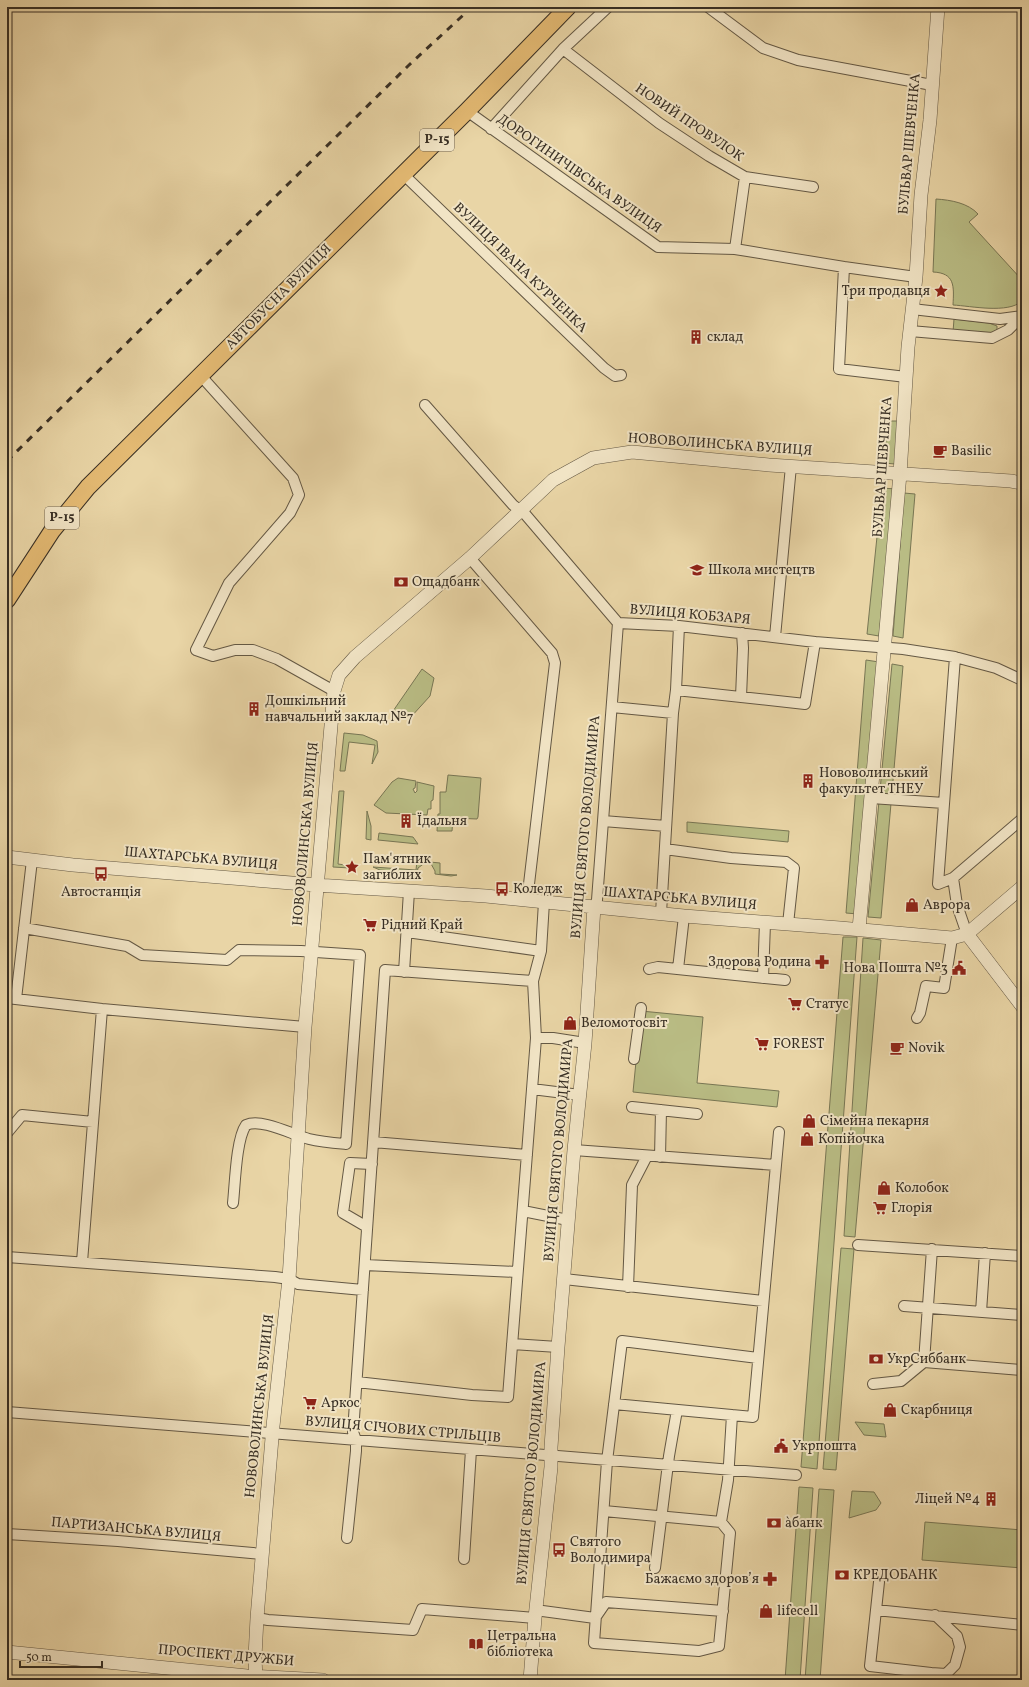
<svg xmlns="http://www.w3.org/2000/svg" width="1029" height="1687" viewBox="0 0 1029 1687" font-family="Vollkorn,serif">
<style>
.green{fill:#b9bc84;stroke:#787654}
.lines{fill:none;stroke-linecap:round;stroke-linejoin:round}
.minor-casing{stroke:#645844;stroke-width:12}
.tertiary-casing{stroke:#645844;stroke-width:14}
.primary-casing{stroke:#382f24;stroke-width:18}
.minor{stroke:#f1e4c5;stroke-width:10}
.tertiary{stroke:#f1e4c5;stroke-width:13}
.primary{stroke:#e4ba73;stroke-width:16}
.rail{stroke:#382f24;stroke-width:3;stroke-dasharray:7 7;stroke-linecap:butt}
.labels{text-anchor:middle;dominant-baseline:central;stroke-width:4;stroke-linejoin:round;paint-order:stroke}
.shield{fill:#f1e4c5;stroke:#706554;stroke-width:1}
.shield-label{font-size:13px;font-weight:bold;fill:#382f24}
.street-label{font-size:14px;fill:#382f24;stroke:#f1e4c5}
.poi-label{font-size:14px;fill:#382f24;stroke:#f1e4c5;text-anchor:start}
</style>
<rect width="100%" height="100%" fill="#e9d5a6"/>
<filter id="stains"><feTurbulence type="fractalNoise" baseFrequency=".005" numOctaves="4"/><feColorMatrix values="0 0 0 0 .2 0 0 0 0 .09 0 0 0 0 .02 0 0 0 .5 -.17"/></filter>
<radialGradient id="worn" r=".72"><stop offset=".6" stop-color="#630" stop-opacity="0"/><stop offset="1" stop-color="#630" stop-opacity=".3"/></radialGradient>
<!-- green -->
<path class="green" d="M936,199c15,1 32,4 42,15l-9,8 53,58v21c-14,13 -51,5 -69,4 1,-19 2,-32 -20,-33z
M954,319l35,4 8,3v5l-3,3 -41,-2z
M888,421h10l-3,43 -11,-1z
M882,488l14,1 -17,147 -12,-2z
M904,493l11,1 -12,144 -10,-2z
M866,660l13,2 -21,252 -12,-1z
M892,664l11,2 -22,252 -13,-1z
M422,669l12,9 -4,18 -20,22 -19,-4z
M344,733l19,2 14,6 1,11 -6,12 3,-19 -26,-3 -4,29h-5z
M448,775l33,3 -3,39 -1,2 -24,-1 -1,13h-15l1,-17h2v-22h6z
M398,778l18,3 -1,7 -2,1 2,4 2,-2v-9l17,4 -1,14 -2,1v8h-3l-1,6 -41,-2 -12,-8 18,-23z
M339,791h5l-6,73 15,2 -3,2 -17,-1z
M367,811l4,15v14l-5,-1z
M687,822l102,9 -1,11 -101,-10z
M379,833l34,4 5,7 -40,-4z
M417,861l9,1 -8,6 -1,5 -37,-3 -7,-3 43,3z
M430,862l10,1v11l17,1 -6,1 -16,-2v-3z
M843,937h14l-40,532 -16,-2z
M863,938l18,2 -26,297 -11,-1z
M641,1011l62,6 -6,66 82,8 -2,16 -144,-15z
M841,1248l13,1 -18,221 -13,-1z
M855,1422l29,2 2,13 -22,-2z
M799,1487l14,1 -13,192h-15z
M819,1489l15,1 -14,190h-15z
M852,1491l22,1 7,11 -5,7 -27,8z
M925,1522l97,8v38l-100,-8z"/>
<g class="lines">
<defs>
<path id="minor" d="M708,7l55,41 35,12 134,25
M563,49l96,74 50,33 36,21 68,10
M467,111l191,136 77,2 109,18 -5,102 67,8
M491,129l72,-80 45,-42
M403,174l201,194 11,8 6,-1
M735,249l10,-72
M844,267l72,10
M912,309l88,10 22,-3
M910,331l82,7 16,-8 14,-14
M201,376l92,102 6,17 -9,18 -61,70 -33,67 17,6 22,-6h18l24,9 57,32
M425,405l88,100 12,9 93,109 61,3 136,16 88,7 52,8 41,11 26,12
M470,558l82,95 3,10 -28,238
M775,637l16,-171
M955,657l-17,227 15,-6 69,-59
M676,690l129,14 10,-62
M741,697l2,-49 -1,-15
M612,707l61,6
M871,798l73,5
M603,821l63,5
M665,849l66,9 55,4 8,6 -6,56
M953,878l4,27 10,29
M594,907l3,-7 21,-277
M661,913l12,-200 3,-23 3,-64
M24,928l103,18 15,9 85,5 12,-10 62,1 59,4 -14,189c-12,-1 -25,-2 -37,-5 -16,-4 -47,-21 -63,-14 -10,14 -11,60 -13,78
M407,932l134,19
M649,969l9,-2 127,13
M678,969l6,-53
M404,972l5,-81
M763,978l2,-55
M7,998l95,11 203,18
M16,999l16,-139
M917,1018l3,-5 6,-27 18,2 8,-50
M536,1038h17l32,5
M634,1059l7,-51
M532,1089l48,6
M632,1107l65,7
M7,1133l15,-18 71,7
M373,1142l154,13
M574,1150l202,15
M660,1157l1,-47
M523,1211l45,9
M367,1227l-24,-14 7,-50 22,1
M858,1245l164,11
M7,1257l268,20 14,2 9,5 65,6
M82,1262l20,-253
M365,1265l152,7
M564,1279l199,22
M628,1287l4,-102 15,-29
M904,1306l118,9
M981,1312l4,-59
M512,1344l46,3
M924,1362l8,-113
M357,1382l115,13 36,2 28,-359 -3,-57 8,-30 3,-49
M873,1384l28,-3 23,-19 98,8
M614,1404l139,13 26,-285
M7,1412l789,63
M732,1415l-4,65 -7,42 9,11 -11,113 -20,5 -105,-8 13,-182 15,-120 136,17
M604,1511l117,11
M7,1534l111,7 145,13
M347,1538l9,-87v-11l-3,-8 32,-462 148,11
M464,1559l7,-109
M655,1568l14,-112 8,-46
M879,1582l-9,84 61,7
M535,1610l60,8 11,-16 117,9
M876,1610l146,15
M257,1618l11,2 145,10 9,-21 113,9
M931,1680v-7l15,1 9,-9 5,-18 -3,-11 -22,-21"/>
<path id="tertiary" d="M7,857l66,8 243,20 170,11 198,20 156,12 112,10 15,-4 55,-47
M859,929l41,-455 8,-127 8,-70 5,-82 9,-75 8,-113
M967,934l55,72
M7,1652l240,24 76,4
M256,1680l-1,-23 2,-39 16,-192 16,-147 16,-252 29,-336 5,-16 16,-18 115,-99 83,-78 40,-22 39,-6 137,13 242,16 11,2
M530,1680l5,-62 16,-151v-20l7,-100 16,-197 11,-107 9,-136"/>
<path id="primary" d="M7,600l45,-69 36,-44 379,-376 101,-104"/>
</defs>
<!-- minor casing -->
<use href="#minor" class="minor-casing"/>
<!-- tertiary casing -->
<use href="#tertiary" class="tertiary-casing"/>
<!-- primary casing -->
<use href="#primary" class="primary-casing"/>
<!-- minor -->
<use href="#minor" class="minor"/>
<!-- tertiary -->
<use href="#tertiary" class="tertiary"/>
<!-- primary -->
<use href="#primary" class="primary"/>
<!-- rail -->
<path class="rail" d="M7,461l401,-395 64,-59"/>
</g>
<!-- icons -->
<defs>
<symbol id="sight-bare" viewBox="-9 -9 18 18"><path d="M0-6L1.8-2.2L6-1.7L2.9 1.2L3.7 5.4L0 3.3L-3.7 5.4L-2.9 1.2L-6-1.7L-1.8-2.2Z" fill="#8f2418" stroke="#f1e4c5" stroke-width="2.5" paint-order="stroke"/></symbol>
<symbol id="building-bare" viewBox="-9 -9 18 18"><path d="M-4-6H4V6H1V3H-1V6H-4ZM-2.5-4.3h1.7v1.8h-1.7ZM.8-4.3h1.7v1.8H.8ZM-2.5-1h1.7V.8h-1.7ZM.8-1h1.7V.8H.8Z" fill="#8f2418" stroke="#f1e4c5" stroke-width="2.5" paint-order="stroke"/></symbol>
<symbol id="cafe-bare" viewBox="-9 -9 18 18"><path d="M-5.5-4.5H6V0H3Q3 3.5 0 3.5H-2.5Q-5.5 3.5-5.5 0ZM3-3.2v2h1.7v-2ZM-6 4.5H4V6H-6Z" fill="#8f2418" stroke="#f1e4c5" stroke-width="2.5" paint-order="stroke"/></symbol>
<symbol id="school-bare" viewBox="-9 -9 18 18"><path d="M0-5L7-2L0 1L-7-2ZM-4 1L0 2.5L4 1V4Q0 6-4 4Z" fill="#8f2418" stroke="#f1e4c5" stroke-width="2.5" paint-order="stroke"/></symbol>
<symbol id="bank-bare" viewBox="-9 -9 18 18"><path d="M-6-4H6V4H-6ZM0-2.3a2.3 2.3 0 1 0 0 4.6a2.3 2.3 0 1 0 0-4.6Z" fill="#8f2418" stroke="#f1e4c5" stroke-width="2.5" paint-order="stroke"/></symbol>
<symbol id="bus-bare" viewBox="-9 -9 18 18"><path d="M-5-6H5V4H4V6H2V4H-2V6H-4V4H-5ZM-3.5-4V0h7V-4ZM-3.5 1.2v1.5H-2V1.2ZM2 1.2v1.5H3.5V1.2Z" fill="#8f2418" stroke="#f1e4c5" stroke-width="2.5" paint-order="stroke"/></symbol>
<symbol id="shop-bare" viewBox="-9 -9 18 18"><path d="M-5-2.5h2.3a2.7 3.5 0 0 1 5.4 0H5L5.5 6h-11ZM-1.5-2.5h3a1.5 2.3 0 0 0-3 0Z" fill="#8f2418" stroke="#f1e4c5" stroke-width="2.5" paint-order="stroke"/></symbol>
<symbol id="supermarket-bare" viewBox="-9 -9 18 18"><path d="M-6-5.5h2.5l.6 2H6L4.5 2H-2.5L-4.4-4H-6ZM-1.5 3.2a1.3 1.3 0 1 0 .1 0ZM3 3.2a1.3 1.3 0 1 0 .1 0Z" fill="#8f2418" stroke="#f1e4c5" stroke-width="2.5" paint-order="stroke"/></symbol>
<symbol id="pharmacy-bare" viewBox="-9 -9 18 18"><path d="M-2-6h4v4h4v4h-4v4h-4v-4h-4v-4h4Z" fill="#8f2418" stroke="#f1e4c5" stroke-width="2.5" paint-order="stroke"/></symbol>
<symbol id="civic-bare" viewBox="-9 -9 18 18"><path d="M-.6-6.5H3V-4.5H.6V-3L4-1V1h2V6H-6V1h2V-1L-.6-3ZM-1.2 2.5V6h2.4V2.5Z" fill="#8f2418" stroke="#f1e4c5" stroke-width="2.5" paint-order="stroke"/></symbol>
<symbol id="library-bare" viewBox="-9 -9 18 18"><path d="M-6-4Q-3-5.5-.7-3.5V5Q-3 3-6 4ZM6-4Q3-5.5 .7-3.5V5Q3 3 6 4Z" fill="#8f2418" stroke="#f1e4c5" stroke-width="2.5" paint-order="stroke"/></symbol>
</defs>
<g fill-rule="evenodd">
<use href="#sight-bare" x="931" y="281" width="20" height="20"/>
<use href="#building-bare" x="686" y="327" width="20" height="20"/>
<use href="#cafe-bare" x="930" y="441" width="20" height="20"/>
<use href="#school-bare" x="687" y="560" width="20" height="20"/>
<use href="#bank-bare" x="391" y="572" width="20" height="20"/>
<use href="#building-bare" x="244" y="699" width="20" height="20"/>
<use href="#building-bare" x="798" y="771" width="20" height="20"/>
<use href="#building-bare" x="396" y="811" width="20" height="20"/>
<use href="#sight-bare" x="342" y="857" width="20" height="20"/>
<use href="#bus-bare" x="91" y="864" width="20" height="20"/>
<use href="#bus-bare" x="492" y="879" width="20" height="20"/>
<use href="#shop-bare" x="902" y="895" width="20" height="20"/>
<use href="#supermarket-bare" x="360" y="915" width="20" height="20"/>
<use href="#pharmacy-bare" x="812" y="952" width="20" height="20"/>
<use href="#civic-bare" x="949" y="958" width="20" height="20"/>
<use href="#supermarket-bare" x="785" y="994" width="20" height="20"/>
<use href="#shop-bare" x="560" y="1013" width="20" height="20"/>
<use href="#supermarket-bare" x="752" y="1034" width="20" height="20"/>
<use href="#cafe-bare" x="887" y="1038" width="20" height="20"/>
<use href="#shop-bare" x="799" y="1111" width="20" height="20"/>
<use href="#shop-bare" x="797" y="1129" width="20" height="20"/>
<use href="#shop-bare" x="874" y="1178" width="20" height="20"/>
<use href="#supermarket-bare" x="870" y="1198" width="20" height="20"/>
<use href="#bank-bare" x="866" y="1349" width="20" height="20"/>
<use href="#supermarket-bare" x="300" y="1393" width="20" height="20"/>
<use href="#shop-bare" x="880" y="1400" width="20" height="20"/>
<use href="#civic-bare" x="771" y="1436" width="20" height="20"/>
<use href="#building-bare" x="981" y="1489" width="20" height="20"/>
<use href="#bank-bare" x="764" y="1513" width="20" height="20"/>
<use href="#bus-bare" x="549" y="1540" width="20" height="20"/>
<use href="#bank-bare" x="832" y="1565" width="20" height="20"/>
<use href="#pharmacy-bare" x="760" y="1569" width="20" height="20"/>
<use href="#shop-bare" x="756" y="1601" width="20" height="20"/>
<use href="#library-bare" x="466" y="1634" width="20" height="20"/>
</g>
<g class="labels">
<!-- shield labels -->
<g class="shield">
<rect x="420" y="129" width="34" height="22" rx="3"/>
<rect x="45" y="507" width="34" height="22" rx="3"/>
</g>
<g class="shield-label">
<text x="437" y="140">Р-15</text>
<text x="62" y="518">Р-15</text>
</g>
<!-- street labels -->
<g class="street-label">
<text transform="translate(689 123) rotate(34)">НОВИЙ ПРОВУЛОК</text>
<text transform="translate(910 144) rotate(-85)">БУЛЬВАР ШЕВЧЕНКА</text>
<text transform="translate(579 174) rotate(35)">ДОРОГИНИЧІВСЬКА ВУЛИЦЯ</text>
<text transform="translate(520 268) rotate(44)">ВУЛИЦЯ ІВАНА КУРЧЕНКА</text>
<text transform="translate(279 297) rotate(-45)">АВТОБУСНА ВУЛИЦЯ</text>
<text transform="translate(720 445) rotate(4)">НОВОВОЛИНСЬКА ВУЛИЦЯ</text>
<text transform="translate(883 467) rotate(-86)">БУЛЬВАР ШЕВЧЕНКА</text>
<text transform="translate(690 615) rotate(5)">ВУЛИЦЯ КОБЗАРЯ</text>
<text transform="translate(586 827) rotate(-85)">ВУЛИЦЯ СВЯТОГО ВОЛОДИМИРА</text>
<text transform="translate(306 834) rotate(-85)">НОВОВОЛИНСЬКА ВУЛИЦЯ</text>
<text transform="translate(201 859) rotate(5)">ШАХТАРСЬКА ВУЛИЦЯ</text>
<text transform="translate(680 899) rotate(5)">ШАХТАРСЬКА ВУЛИЦЯ</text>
<text transform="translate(559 1150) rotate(-85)">ВУЛИЦЯ СВЯТОГО ВОЛОДИМИРА</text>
<text transform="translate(260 1406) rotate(-84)">НОВОВОЛИНСЬКА ВУЛИЦЯ</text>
<text transform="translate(403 1430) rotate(5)">ВУЛИЦЯ СІЧОВИХ СТРІЛЬЦІВ</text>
<text transform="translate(532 1473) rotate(-85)">ВУЛИЦЯ СВЯТОГО ВОЛОДИМИРА</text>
<text transform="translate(136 1530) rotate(5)">ПАРТИЗАНСЬКА ВУЛИЦЯ</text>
<text transform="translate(226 1656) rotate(5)">ПРОСПЕКТ ДРУЖБИ</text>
</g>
<!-- poi labels -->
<g class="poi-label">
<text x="930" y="291" text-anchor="end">Три продавця</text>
<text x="707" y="337">склад</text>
<text x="951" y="451">Basilic</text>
<text x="708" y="570">Школа мистецтв</text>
<text x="412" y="582">Ощадбанк</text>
<text x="265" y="701">Дошкільний<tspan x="265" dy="16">навчальний заклад №7</tspan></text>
<text x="819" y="773">Нововолинський<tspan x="819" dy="16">факультет ТНЕУ</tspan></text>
<text x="417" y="821">Їдальня</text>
<text x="363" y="859">Пам'ятник<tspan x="363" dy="16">загиблих</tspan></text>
<text x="513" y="889">Коледж</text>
<text x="101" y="892" text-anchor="middle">Автостанція</text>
<text x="923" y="905">Аврора</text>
<text x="381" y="925">Рідний Край</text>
<text x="811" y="962" text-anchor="end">Здорова Родина</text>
<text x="948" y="968" text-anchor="end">Нова Пошта №3</text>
<text x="806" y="1004">Статус</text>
<text x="581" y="1023">Веломотосвіт</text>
<text x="773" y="1044">FOREST</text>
<text x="908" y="1048">Novik</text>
<text x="820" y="1121">Сімейна пекарня</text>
<text x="818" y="1139">Копійочка</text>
<text x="895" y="1188">Колобок</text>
<text x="891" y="1208">Глорія</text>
<text x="887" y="1359">УкрСиббанк</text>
<text x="321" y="1403">Аркос</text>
<text x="901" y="1410">Скарбниця</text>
<text x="792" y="1446">Укрпошта</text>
<text x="980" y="1499" text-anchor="end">Ліцей №4</text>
<text x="785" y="1523">а̀банк</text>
<text x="570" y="1542">Святого<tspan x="570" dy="16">Володимира</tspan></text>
<text x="853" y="1575">КРЕДОБАНК</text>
<text x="759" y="1579" text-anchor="end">Бажаємо здоровʼя</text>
<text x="777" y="1611">lifecell</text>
<text x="487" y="1636">Цетральна<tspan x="487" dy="16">бібліотека</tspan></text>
</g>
</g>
<!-- margin -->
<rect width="1029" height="1687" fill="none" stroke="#e9d5a6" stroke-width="24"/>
<rect x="8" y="8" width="1013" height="1671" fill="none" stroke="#382f24" stroke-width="2"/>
<rect x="12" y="12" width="1005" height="1663" fill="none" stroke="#382f24"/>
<!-- scale -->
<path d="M20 1661v6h82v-6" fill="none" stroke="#382f24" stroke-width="2"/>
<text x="26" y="1661" font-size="12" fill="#382f24" stroke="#f1e4c5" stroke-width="3" paint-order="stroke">50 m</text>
<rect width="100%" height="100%" filter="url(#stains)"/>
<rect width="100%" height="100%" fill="url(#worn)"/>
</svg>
